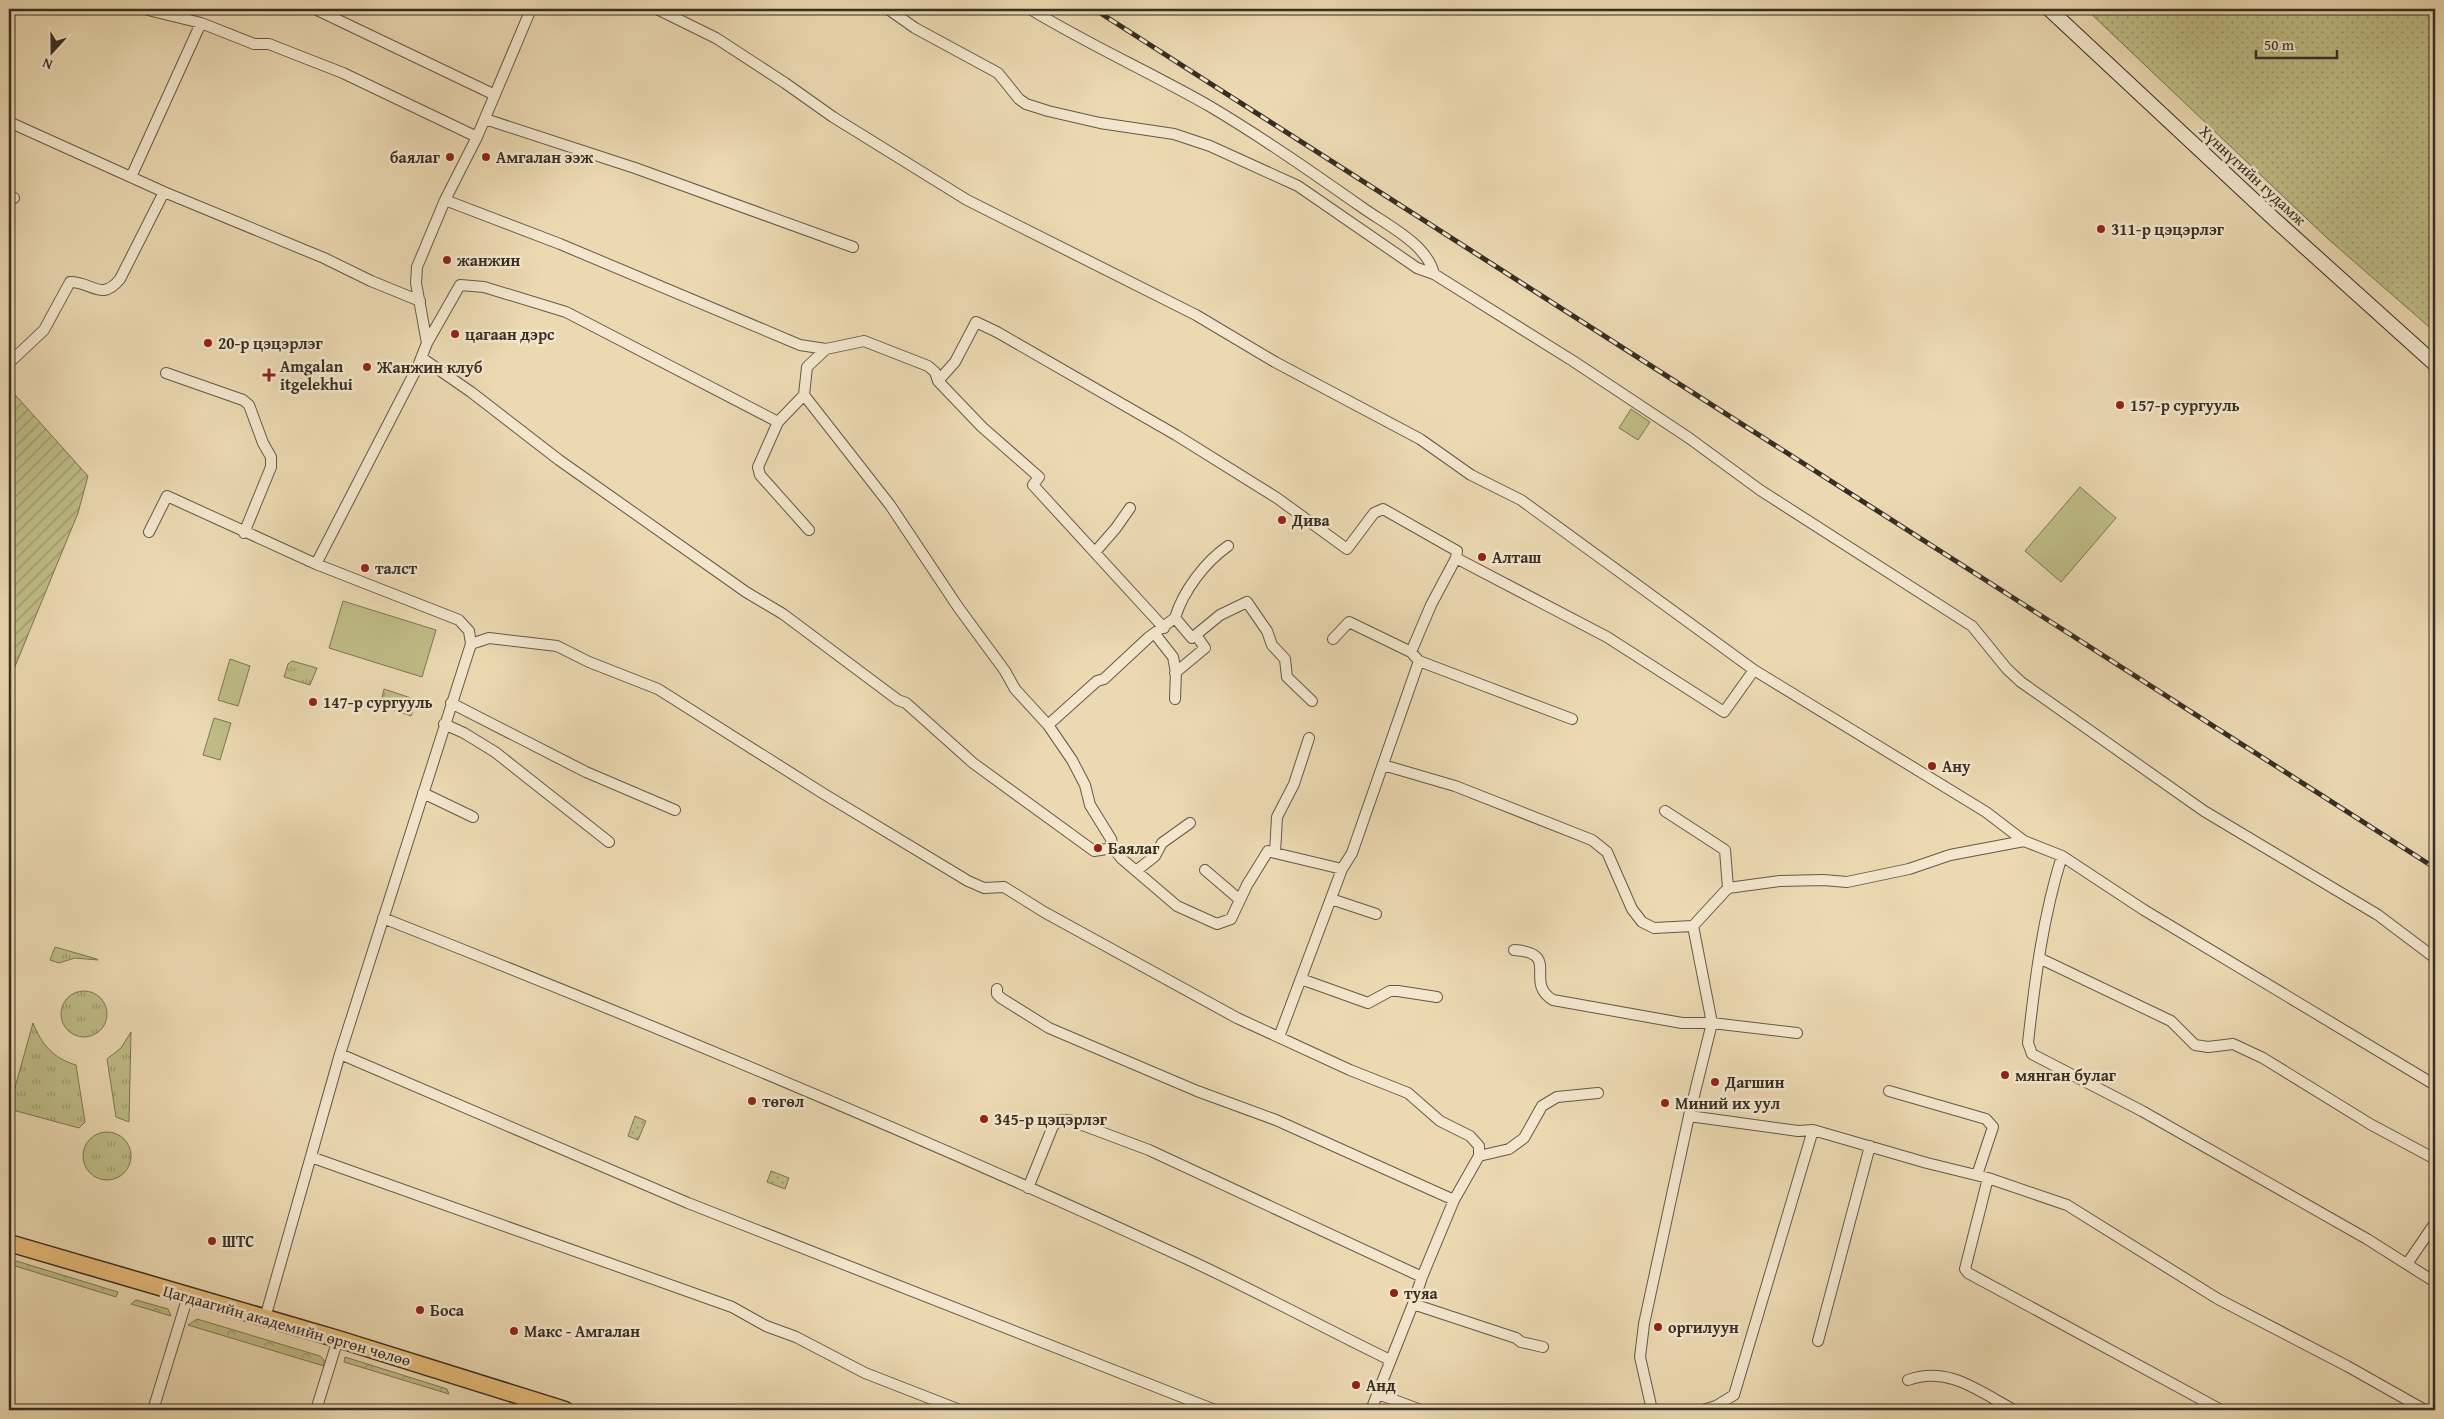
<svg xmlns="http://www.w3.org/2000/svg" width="2444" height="1419" viewBox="0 0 2444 1419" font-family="'Gentium Book Plus',serif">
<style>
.grass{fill:url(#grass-tufts);stroke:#7b7655}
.forest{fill:url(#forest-crowns);stroke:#7b7655}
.park{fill:url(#park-dots);stroke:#7b7655}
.garden{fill:url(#garden-furrows);stroke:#7b7655}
.pitch{fill:#bfbd87;stroke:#7b7655}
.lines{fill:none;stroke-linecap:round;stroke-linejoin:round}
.minor-casing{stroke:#645947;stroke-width:12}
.secondary-casing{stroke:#372e23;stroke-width:16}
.trunk-casing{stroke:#372e23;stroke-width:19}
.minor{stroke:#f3e6cd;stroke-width:10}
.secondary{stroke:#f3e6cd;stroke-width:14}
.trunk{stroke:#e6bc79;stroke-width:16}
.rail-casing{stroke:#372e23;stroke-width:5}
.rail{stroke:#f3e6cd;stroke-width:3;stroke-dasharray:9;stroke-linecap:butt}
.poi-dot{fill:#8f2418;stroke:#f3e6cd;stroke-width:2}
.labels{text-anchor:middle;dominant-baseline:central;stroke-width:5;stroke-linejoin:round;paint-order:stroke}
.poi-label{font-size:16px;font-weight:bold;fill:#372e23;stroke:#f3e6cd;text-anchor:start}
.street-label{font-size:16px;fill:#372e23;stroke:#f3e6cd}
</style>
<defs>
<pattern id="grass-tufts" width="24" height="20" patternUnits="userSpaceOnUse" patternTransform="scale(1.25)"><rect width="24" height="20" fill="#bfbd87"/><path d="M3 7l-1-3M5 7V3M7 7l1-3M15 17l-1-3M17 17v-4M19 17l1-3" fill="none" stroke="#9c9a6e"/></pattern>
<pattern id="forest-crowns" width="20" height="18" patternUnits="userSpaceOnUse" patternTransform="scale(1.25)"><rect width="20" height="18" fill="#bfbd87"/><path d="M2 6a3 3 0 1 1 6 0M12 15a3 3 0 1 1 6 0" fill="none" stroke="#9c9a6e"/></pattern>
<pattern id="park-dots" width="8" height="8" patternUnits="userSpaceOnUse" patternTransform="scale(1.25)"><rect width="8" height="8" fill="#bfbd87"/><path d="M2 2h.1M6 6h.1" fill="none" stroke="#9c9a6e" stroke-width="1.8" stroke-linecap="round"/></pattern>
<pattern id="garden-furrows" width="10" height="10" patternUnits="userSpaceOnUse" patternTransform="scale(1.25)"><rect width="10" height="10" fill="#bfbd87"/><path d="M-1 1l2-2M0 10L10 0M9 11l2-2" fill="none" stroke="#9c9a6e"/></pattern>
</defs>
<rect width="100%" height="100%" fill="#ecd9b2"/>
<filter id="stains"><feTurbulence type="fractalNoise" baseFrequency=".004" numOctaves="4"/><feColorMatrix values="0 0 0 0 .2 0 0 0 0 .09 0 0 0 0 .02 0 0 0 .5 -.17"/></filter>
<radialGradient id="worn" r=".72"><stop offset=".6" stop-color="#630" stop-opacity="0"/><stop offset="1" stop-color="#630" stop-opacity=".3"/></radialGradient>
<!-- grass -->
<path class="grass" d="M292,661l25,7 -7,17 -26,-8 4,-13z
M384,689l30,10 1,5 -4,12 -28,-10 -2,-4z
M55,947l42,12 1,1 -23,-2 -16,5 -9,-3z
M61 1014a23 23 0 1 1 46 0a23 23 0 1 1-46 0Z
M33,1023c9,22 20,35 43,42l9,57 -6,6 -70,-19z
M131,1032l-2,90 -13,-5 -9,-58 14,-11z
M83 1156a24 24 0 1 1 48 0a24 24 0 1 1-48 0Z"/>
<!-- forest -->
<path class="forest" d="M13,1260l105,32 -2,5 -104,-32z
M136,1300l32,9 3,7 -40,-12z
M197,1319l123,37 4,4v6l-136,-41z
M345,1357l102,32 2,5 -105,-32z"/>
<!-- park -->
<path class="park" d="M2086,9h349v323l-108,-94z
M635,1116l11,5 -8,19 -10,-4z
M771,1171l18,7 -4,11 -18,-7z"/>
<!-- garden -->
<path class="garden" d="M9,388l79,88 -10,37 -69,168z"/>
<!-- pitch -->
<path class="pitch" d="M1631,409l19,13 -12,18 -19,-12z
M2080,487l36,31 -55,64 -36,-31z
M343,601l93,29 -14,47 -93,-29z
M230,659l20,7 -12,40 -20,-6z
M214,718l17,5 -11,37 -17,-5z"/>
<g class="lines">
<defs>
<path id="minor" d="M144,9l57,14 53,21h15l74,29 134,64
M315,9l180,86
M657,9l59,29 69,45 48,34 134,83 229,115 79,47 145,77 51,36 50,25 233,170 232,142 38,29 38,15 82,54 291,175
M888,9l27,19 83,45 21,26 7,5 22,7 52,12 74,11 36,12 88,40 119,82 17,6 139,87 116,77 71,52 212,136 35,43 14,13 183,129 174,104 57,43
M1030,9c59,36 122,64 181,98 52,31 102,66 152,101 24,17 64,36 71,66
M485,119l150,49 218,79
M9,122l155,70 160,66 47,23 49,20
M131,177l70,-154
M9,196l5,2
M445,200l115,44 240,101 26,4
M427,343l33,-58 24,2 82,25 212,110 26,-27 3,-28 19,-18 38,-8 64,25 7,6 3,9 17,-19 21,-40 21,10 179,103 101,63 70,51 27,-36 9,-4 74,42 -1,7 -25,47 -20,47 8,9 -67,192 -10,16 -63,168
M422,358l49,34 88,68 187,132 37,22 115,86 8,3 67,60 121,88 19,-3
M9,363l35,-33 26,-48c23,0 31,20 50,-3l44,-87
M166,373l77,27 6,5 14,38 8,14v10l-27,66
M938,381l44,46 57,50 -6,8 131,143
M804,395l86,110 68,102 47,64 10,18 33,36 24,35 13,25 5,20 21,34 2,9 9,11 55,47 40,18 14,-5 16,-34 21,-34 7,2 2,-36 17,-33 15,-46
M778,422l-20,45 2,8 49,55
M149,532l18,-36 149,68
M1096,551l20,-23 14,-20
M1456,558l151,79 117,75 30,-42
M1175,618c8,-27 30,-56 53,-72
M1155,634l18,23 3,15 -1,27
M1333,639l16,-17 62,30
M471,644l18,-6 68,8 32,16 69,27 166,105 144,87 16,7 20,-1 40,25 193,106 113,52 58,23 32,28 30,15 9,10v10l-25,44 -32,77 -9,27 -42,106
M1419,661l153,58
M1175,673l30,-25 -9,-13
M451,703l135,69 89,38
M444,724l20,9 31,19 114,90
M1048,725l49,-44 7,-2 45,-42 26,-19 17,20 28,-23 27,-13 20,29 5,14 13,14 2,18 25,24
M1383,765l72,21 137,54 15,12 25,57 10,13 12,6 39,-2
M423,793l50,24
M1665,811l60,39 3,38
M1275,853l67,16
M2062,856c-19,60 -27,123 -34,187l4,11 110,57 225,128 68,43
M1205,870l35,30
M1136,871l19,-15 7,-13 28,-20
M1331,899l45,15
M383,918c271,107 540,219 804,341 69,32 135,68 203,101
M1514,950c48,3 9,32 39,50l129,23h30l85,10
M2039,958l132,63 24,24 13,2 25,-3 30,14 107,66 65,35
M1301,979l67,24 22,-12h8l39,6
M997,989v5l4,4 48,30 148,63 79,29 178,80
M340,1054l348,149 527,207
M1889,1091l97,28 7,8 -16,48
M1689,1116l109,15 15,-1 114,33 61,15 79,27 151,94 129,67 78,44
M1479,1156l30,-7 15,-11 18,-32 15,-9 41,-4
M311,1157l421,150 34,19 30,11 69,36 95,37
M1988,1178l-23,91 3,4 253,137
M1028,1188l25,-62 7,-6h9l80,30 273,127
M2407,1264l28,-41
M1413,1304l103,34 5,4 22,5
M265,1318l75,-264 131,-410 -2,-13 -10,-11 -143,-56 102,-198 9,-23 -11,-60 1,-16 28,-67 32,-63 54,-128
M1818,1341l52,-195
M1908,1380c40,-15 72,12 106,30
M1378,1394l43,16
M153,1410l35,-114
M316,1410l22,-71
M1652,1410l-12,-53 4,-33 45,-208 23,-93 -19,-97 35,-38 52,-7 43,-1 24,2 62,-13 41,-14 74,-14
M1703,1410l13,-4 18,-11 79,-265"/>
<path id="secondary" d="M2049,9l225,210 161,145"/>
<path id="trunk" d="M9,1243l329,96 227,71"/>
</defs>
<!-- minor casing -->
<use href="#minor" class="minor-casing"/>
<!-- secondary casing -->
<use href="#secondary" class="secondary-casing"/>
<!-- trunk casing -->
<use href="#trunk" class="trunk-casing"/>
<!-- minor -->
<use href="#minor" class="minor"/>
<!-- secondary -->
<use href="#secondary" class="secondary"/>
<!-- trunk -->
<use href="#trunk" class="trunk"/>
<defs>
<path id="rail" d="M1094,9l1341,859"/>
</defs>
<!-- rail casing -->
<use href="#rail" class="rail-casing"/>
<!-- rail -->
<use href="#rail" class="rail"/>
</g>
<!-- markers -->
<g class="poi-dot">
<circle cx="450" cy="157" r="5"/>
<circle cx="486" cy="157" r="5"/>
<circle cx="2101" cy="229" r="5"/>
<circle cx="447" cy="260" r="5"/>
<circle cx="455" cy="334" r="5"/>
<circle cx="208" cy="343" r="5"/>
<circle cx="367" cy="367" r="5"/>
<path d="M266.5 367.5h5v5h5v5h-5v5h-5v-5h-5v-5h5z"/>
<circle cx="2120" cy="405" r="5"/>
<circle cx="1282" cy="520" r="5"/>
<circle cx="1482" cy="557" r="5"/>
<circle cx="365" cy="568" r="5"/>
<circle cx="313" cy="702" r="5"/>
<circle cx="1932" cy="766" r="5"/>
<circle cx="1098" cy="848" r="5"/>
<circle cx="2005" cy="1075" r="5"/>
<circle cx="1715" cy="1082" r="5"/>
<circle cx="752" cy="1101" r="5"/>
<circle cx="1665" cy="1103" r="5"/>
<circle cx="984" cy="1119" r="5"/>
<circle cx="212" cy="1241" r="5"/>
<circle cx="1394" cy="1293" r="5"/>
<circle cx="420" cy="1310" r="5"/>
<circle cx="1658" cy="1327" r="5"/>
<circle cx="514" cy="1331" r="5"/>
<circle cx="1356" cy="1385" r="5"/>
</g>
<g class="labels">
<!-- poi labels -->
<g class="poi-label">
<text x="440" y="157" text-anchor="end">баялаг</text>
<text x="496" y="157">Амгалан ээж</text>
<text x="2111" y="229">311-р цэцэрлэг</text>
<text x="457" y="260">жанжин</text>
<text x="465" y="334">цагаан дэрс</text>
<text x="218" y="343">20-р цэцэрлэг</text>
<text x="280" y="366">Amgalan<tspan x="280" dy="18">itgelekhui</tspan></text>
<text x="377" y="367">Жанжин клуб</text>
<text x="2130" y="405">157-р сургууль</text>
<text x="1292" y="520">Дива</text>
<text x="1492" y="557">Алташ</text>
<text x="375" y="568">талст</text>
<text x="323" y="702">147-р сургууль</text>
<text x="1942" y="766">Ану</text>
<text x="1108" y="848">Баялаг</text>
<text x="2015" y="1075">мянган булаг</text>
<text x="1725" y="1082">Дагшин</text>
<text x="762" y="1101">төгөл</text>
<text x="1675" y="1103">Миний их уул</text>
<text x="994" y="1119">345-р цэцэрлэг</text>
<text x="222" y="1241">ШТС</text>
<text x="1404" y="1293">туяа</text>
<text x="430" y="1310">Боса</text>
<text x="1668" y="1327">оргилуун</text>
<text x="524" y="1331">Макс - Амгалан</text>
<text x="1366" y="1385">Анд</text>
</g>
<!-- street labels -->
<g class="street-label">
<text transform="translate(2253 175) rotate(43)">Хүннүгийн гудамж</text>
<text transform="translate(287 1325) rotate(16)">Цагдаагийн академийн өргөн чөлөө</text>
</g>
</g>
<!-- margin -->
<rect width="2444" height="1419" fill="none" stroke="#ecd9b2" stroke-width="30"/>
<rect x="10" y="10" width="2424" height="1399" fill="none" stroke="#372e23" stroke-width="2.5"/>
<rect x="15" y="15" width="2414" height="1389" fill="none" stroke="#372e23"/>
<!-- north arrow -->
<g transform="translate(52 52) rotate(201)" stroke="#f3e6cd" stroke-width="4" paint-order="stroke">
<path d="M0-4L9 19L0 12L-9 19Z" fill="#372e23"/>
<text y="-8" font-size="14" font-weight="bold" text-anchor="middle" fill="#372e23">N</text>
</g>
<!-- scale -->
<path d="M2256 50v8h81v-8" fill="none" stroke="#372e23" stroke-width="2.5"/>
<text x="2264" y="50" font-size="15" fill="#372e23" stroke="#f3e6cd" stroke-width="4" paint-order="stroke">50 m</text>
<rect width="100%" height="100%" filter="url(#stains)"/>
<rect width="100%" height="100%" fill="url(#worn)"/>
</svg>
